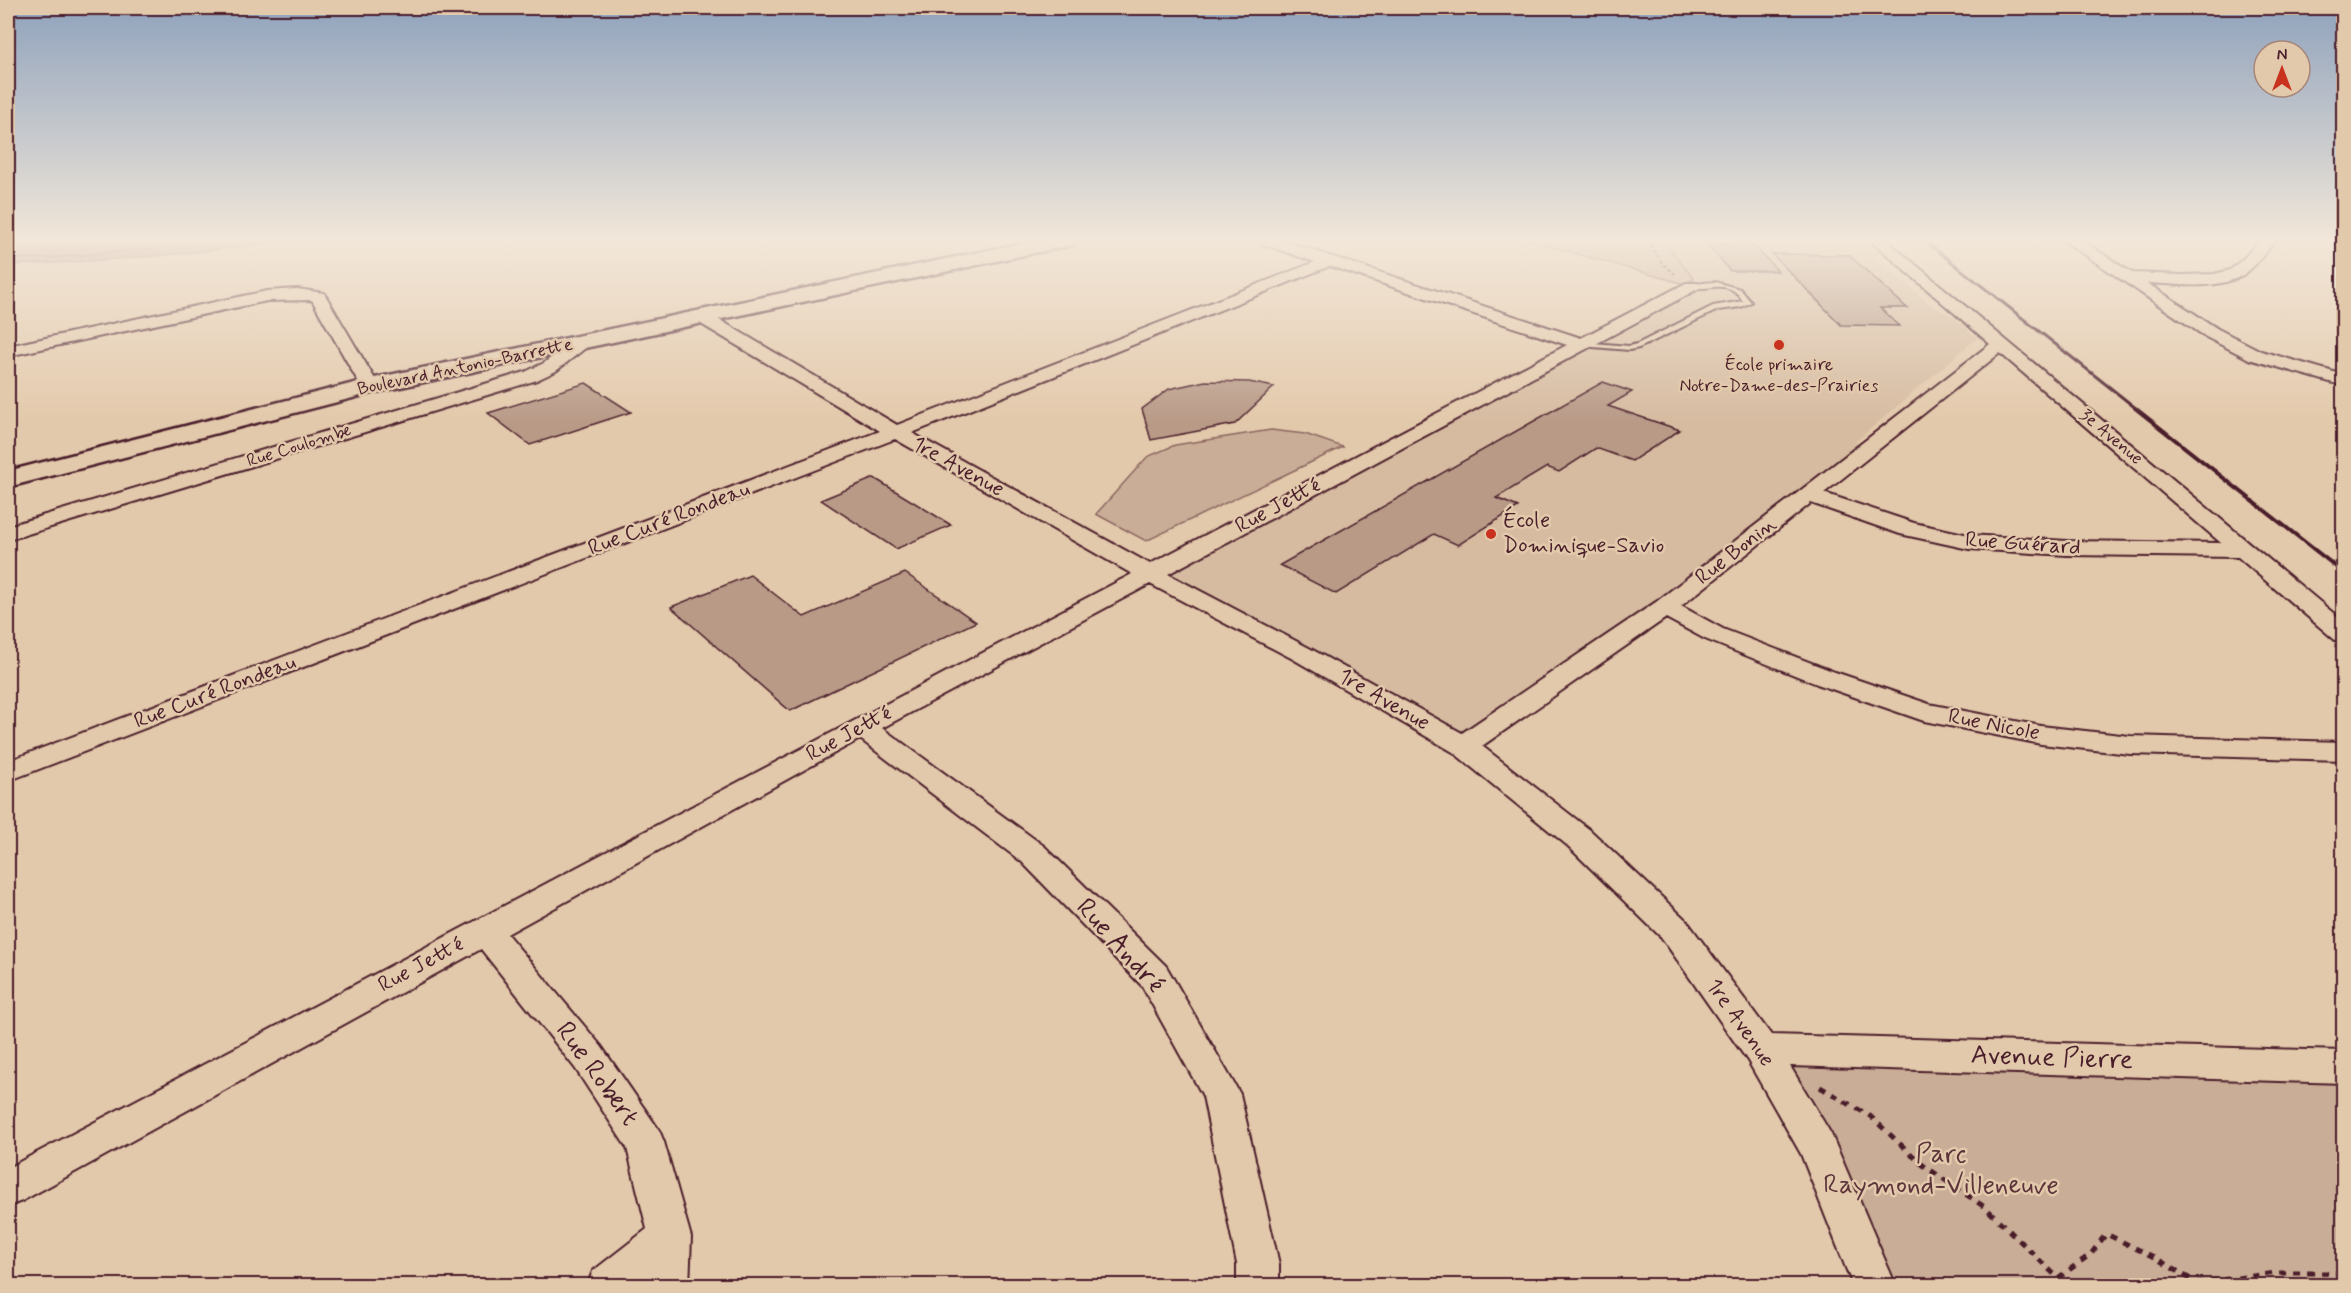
<svg xmlns="http://www.w3.org/2000/svg" width="2351" height="1293" viewBox="0 0 2351 1293" font-family="Mynerve,sans-serif">
<style>
.built{fill:#d6bba0}
.green{fill:#caad96;stroke:#8a6660;stroke-width:1.5}
.water{fill:#a9887b;stroke:#835e5b;stroke-width:1.5}
.lines{fill:none;stroke-linecap:round;stroke-linejoin:round}
.shore{stroke:#70494b;stroke-width:1.5}
.building{fill:#b89a87;stroke:#4a1f2b;stroke-width:1.5}
.lane-casing{stroke:#4a1f2b;stroke-width:4}
.street-casing{stroke:#4a1f2b;stroke-width:4}
.secondary-casing{stroke:#4a1f2b;stroke-width:5}
.path-far1{stroke:#4a1f2b;stroke-width:2;stroke-dasharray:3 3;stroke-linecap:butt}
.path{stroke:#4a1f2b;stroke-width:5;stroke-dasharray:7 7;stroke-linecap:butt}
.lane{fill:#e3c9ab;fill-rule:evenodd}
.street{fill:#e3c9ab;fill-rule:evenodd}
.secondary{fill:#e3c9ab;fill-rule:evenodd}
.rail-far1{stroke:#4a1f2b;stroke-width:3}
.rail{stroke:#4a1f2b;stroke-width:4}
.poi-dot{fill:#c8321e;stroke:#e3c9ab;stroke-width:2}
.labels{text-anchor:middle;dominant-baseline:central;stroke-width:5;stroke-linejoin:round;paint-order:stroke}
.far-poi-label{font-size:18px;fill:#4a1f2b;stroke:#e3c9ab}
.far-street-label{font-size:18px;fill:#4a1f2b;stroke:#e3c9ab}
.street-label{font-size:22px;fill:#4a1f2b;stroke:#e3c9ab}
.poi-label{font-size:22px;fill:#4a1f2b;stroke:#e3c9ab;text-anchor:start}
.near-street-label{font-size:27px;fill:#4a1f2b;stroke:#e3c9ab}
.near-park-label{font-size:27px;fill:#5d343b;stroke:#e3c9ab}
</style>
<rect width="100%" height="100%" fill="#e3c9ab"/>
<filter id="ink" filterUnits="userSpaceOnUse"><feTurbulence type="fractalNoise" baseFrequency=".0167" numOctaves="2"/><feDisplacementMap in="SourceGraphic" scale="12" xChannelSelector="R" yChannelSelector="G"/><feConvolveMatrix kernelMatrix="1 2 1 2 8 2 1 2 1" color-interpolation-filters="sRGB"/></filter>
<g filter="url(#ink)">
<!-- built -->
<path class="built" d="M1663,240h203l12,11 -1,7 54,48 20,9 26,23 -122,104 14,5 -406,299 -313,-172 544,-287 -10,-3 10,-5z"/>
<!-- green -->
<path class="green" d="M1663,240l31,39 -10,5 -156,-44z
M1271,430l34,4 38,13 -197,94 -50,-27 51,-57 28,-12z
M1761,1050l583,22 -1,213h-480z"/>
<!-- water -->
<path class="water" d="M295,240c-95,13 -191,22 -287,25v-25z"/>
<g class="lines">
<!-- shore -->
<path class="shore" d="M8,251l158,-11
M8,259l40,-1 199,-18"/>
</g>
<!-- building -->
<path class="building" d="M1707,244l46,1 25,26h-48z
M1772,254l77,1 58,53h-27l19,18 -58,-1z
M1205,381l44,1 25,5 -39,37 -84,16 -9,-31 27,-20z
M1603,382l29,10 -24,14 72,24 -48,31 -36,-13 -37,24 -12,-5 -51,31 22,9 -60,38 -24,-11 -98,60 -56,-29z
M586,383l45,29 -101,33 -42,-32z
M874,478l77,47 -55,24 -75,-49z
M905,573l71,49 -186,89 -119,-104 79,-32 54,42z"/>
<g class="lines">
<defs>
<path id="lane" d="M1715,282l25,7 11,13 -10,5 -23,3 -79,38 -10,2 -48,-4 -4,-2 4,-2 48,4 8,-2 76,-38 30,-5c-15,-26 -39,-7 -55,-15l4,-2z"/>
<path id="street" d="M1258,240h23l300,98 105,-55h12l2,3 -2,3 -530,285 143,75 151,84 194,-131 334,-258 -120,-104h16l458,382v20l-9,-2 -97,-83 -171,-2 -98,-6 -69,-15 -89,-31 -130,103 42,23 112,43 94,32 112,22 89,10 214,6v18l-214,-6 -89,-10 -117,-23 -107,-37 -112,-45 -39,-21 -184,128 108,84 96,90 85,115 573,16v32l-554,-17 41,68 65,152h-43l-52,-132 -53,-93 -86,-123 -94,-92 -115,-94 -160,-93 -143,-75 -268,144 162,118 122,120 74,128 39,170v22h-42v-22l-34,-168 -61,-110 -120,-124 -162,-123 -353,195 94,112 58,84 5,12 27,95 -2,49h-42v-4l-5,4h-55l6,-15 54,-42 -20,-81 -52,-80 -94,-119 -459,252 -14,5v-38l1124,-594 -237,-135 -887,342v-20l872,-330 -184,-110 -2,-4 2,-4h12l189,112 418,-163 -55,-19zM1330,266l237,79 -417,219 -238,-131zM2000,353l221,190 -154,-2 -98,-6 -55,-12 -90,-30z
M2063,240h18l51,33 51,2 31,-1 16,-4 13,-11 17,-19h15c-9,12 -19,26 -32,35 -26,16 -67,9 -96,8l71,46 43,22 83,24v11l-95,-27 -43,-22z
M297,289l27,4 55,93 -2,4h-14l-51,-90 -45,1 -259,55v-10l259,-55z
M582,337l6,1 3,4 -3,4 -32,25 -19,9 -529,160v-14l517,-154 19,-9 32,-25z"/>
<path id="secondary" d="M1037,240h39l-2,4 -7,2 -695,147 -364,94v-16l362,-92z"/>
</defs>
<!-- lane casing -->
<use href="#lane" class="lane-casing"/>
<!-- street casing -->
<use href="#street" class="street-casing"/>
<!-- secondary casing -->
<use href="#secondary" class="secondary-casing"/>
<!-- path-far1 -->
<path class="path-far1" d="M1647,240l15,23 13,11"/>
<!-- path -->
<path class="path" d="M1820,1087l50,29 53,49 63,43 72,70 5,8
M2058,1278l33,-24 15,-20 48,23 43,26 79,-10h68"/>
<!-- lane -->
<use href="#lane" class="lane"/>
<!-- street -->
<use href="#street" class="street"/>
<!-- secondary -->
<use href="#secondary" class="secondary"/>
<!-- rail-far1 -->
<path class="rail-far1" d="M1924,240l213,169"/>
<!-- rail -->
<path class="rail" d="M2135,408l209,165"/>
</g>
</g>
<!-- sky -->
<linearGradient id="sky" x2="0" y2="1"><stop stop-color="#8fa2bc"/><stop offset="0.57" stop-color="#f2e7d9"/><stop offset="1" stop-color="#f2e7d9" stop-opacity="0"/></linearGradient>
<rect width="2351" height="422" fill="url(#sky)"/>
<!-- markers -->
<g class="poi-dot">
<circle cx="1779" cy="345" r="6"/>
<circle cx="1491" cy="534" r="6"/>
</g>
<g class="labels">
<!-- far-poi labels -->
<g class="far-poi-label">
<text x="1779" y="365">École primaire<tspan x="1779" dy="21">Notre-Dame-des-Prairies</tspan></text>
</g>
<!-- far-street labels -->
<g class="far-street-label">
<text transform="translate(465 367) rotate(-12)">Boulevard Antonio-Barrette</text>
<text transform="translate(2111 437) rotate(40)">3e Avenue</text>
<text transform="translate(299 446) rotate(-17)">Rue Coulombe</text>
</g>
<!-- street labels -->
<g class="street-label">
<text transform="translate(958 467) rotate(29)">1re Avenue</text>
<text transform="translate(1278 506) rotate(-28)">Rue Jetté</text>
<text transform="translate(669 519) rotate(-21)">Rue Curé Rondeau</text>
<text transform="translate(2023 544) rotate(4)">Rue Guérard</text>
<text transform="translate(1736 551) rotate(-38)">Rue Bonin</text>
<text transform="translate(215 692) rotate(-21)">Rue Curé Rondeau</text>
<text transform="translate(1384 700) rotate(30)">1re Avenue</text>
<text transform="translate(1994 725) rotate(11)">Rue Nicole</text>
<text transform="translate(849 734) rotate(-28)">Rue Jetté</text>
<text transform="translate(421 965) rotate(-28)">Rue Jetté</text>
<text transform="translate(1740 1023) rotate(55)">1re Avenue</text>
</g>
<!-- poi labels -->
<g class="poi-label">
<text x="1503" y="521">École<tspan x="1503" dy="25">Dominique-Savio</tspan></text>
</g>
<!-- near-street labels -->
<g class="near-street-label">
<text transform="translate(1120 946) rotate(48)">Rue André</text>
<text transform="translate(2052 1058) rotate(2)">Avenue Pierre</text>
<text transform="translate(597 1074) rotate(54)">Rue Robert</text>
</g>
<!-- near-park labels -->
<g class="near-park-label">
<text x="1941" y="1154">Parc<tspan x="1941" dy="31">Raymond-Villeneuve</tspan></text>
</g>
</g>
<!-- margin -->
<rect width="2351" height="1293" fill="none" stroke="#e3c9ab" stroke-width="30"/>
<rect x="15" y="15" width="2321" height="1263" fill="none" stroke="#4a1f2b" stroke-width="2" filter="url(#ink)"/>
<!-- north arrow -->
<g transform="translate(2282 69)"><circle r="28" fill="#e3c9ab" stroke="#a68578" stroke-width="1.5"/>
<path d="M0-4.5L10 22L0 15L-10 22Z" fill="#c8321e"/>
<text y="-9" font-size="16" font-weight="bold" text-anchor="middle" fill="#4a1f2b">N</text>
</g>
</svg>
